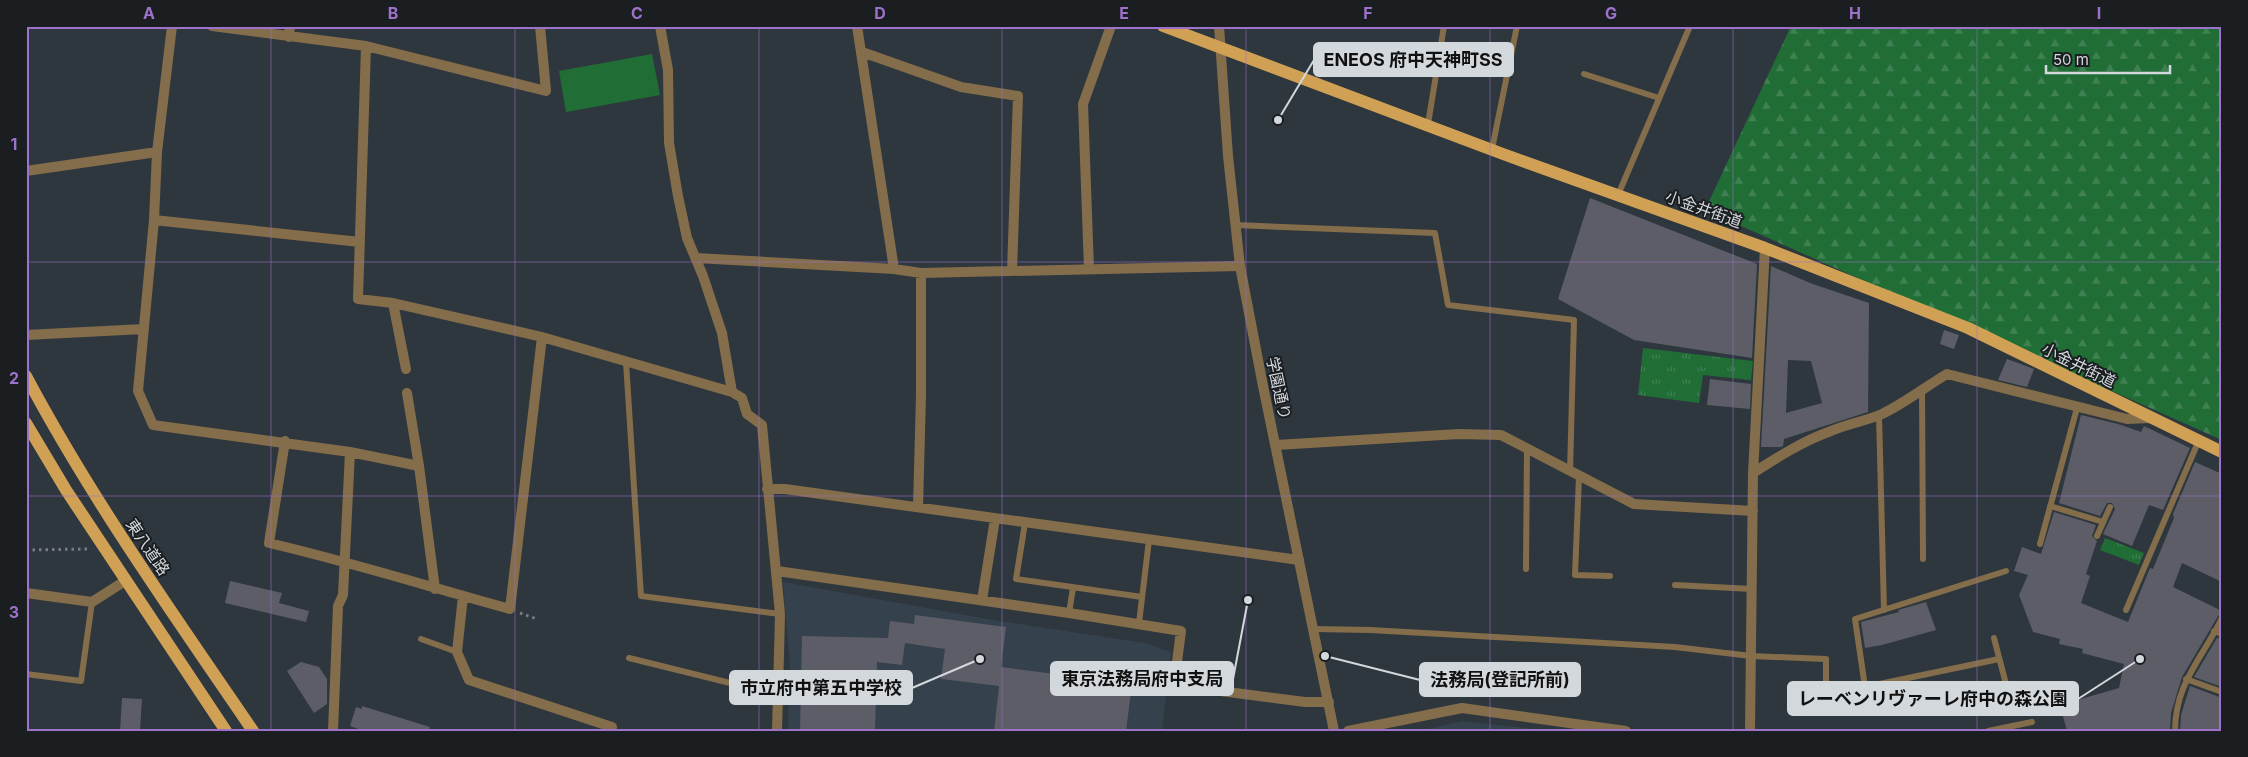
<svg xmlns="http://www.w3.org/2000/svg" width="2248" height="757" viewBox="0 0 2248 757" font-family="Inter,'Noto Sans JP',sans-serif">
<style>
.built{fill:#35414d}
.grass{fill:#206d36}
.forest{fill:url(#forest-firs)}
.park{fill:url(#park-tufts)}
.building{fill:#5c5d67;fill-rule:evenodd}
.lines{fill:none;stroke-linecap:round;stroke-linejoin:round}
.path{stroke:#777d84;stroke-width:3;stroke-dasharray:2.5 4;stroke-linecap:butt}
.service{stroke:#846d4a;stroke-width:6}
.minor{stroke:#846d4a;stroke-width:10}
.tertiary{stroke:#846d4a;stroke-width:10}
.primary{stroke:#d0a155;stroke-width:12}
.grid{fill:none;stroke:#9e71cb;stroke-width:1;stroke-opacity:0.55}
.labels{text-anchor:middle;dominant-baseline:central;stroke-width:4;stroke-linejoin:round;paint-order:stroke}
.street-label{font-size:16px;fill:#d3d8dd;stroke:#1a1e21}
.leader{fill:none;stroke:#d3d8dd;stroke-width:2}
.callout-dot{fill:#d3d8dd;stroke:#1a1e21;stroke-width:2}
.callout{fill:#d3d8dd;stroke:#d3d8dd;stroke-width:2}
.callout-label{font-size:18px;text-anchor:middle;font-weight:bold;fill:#111}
.neatline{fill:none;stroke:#9e71cb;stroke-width:2}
.grid-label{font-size:16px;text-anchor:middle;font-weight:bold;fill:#9e71cb}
</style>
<defs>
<pattern id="forest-firs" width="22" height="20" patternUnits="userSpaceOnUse" patternTransform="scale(1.25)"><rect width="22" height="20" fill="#206d36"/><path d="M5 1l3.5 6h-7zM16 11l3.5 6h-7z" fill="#408153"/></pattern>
<pattern id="park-tufts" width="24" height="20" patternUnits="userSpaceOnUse" patternTransform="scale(1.25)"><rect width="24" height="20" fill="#206d36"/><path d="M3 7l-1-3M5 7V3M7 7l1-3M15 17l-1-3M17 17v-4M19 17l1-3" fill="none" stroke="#408153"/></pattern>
</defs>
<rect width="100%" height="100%" fill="#2f373e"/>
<!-- built -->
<path class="built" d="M783,582l210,38 152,23 26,9 -9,79h-374l2,-66z
M1462,721l90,10h-133z"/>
<!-- grass -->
<path class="grass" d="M652,54l8,41 -94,17 -7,-41z"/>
<!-- forest -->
<path class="forest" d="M1791,26h431v414l-517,-230z"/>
<!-- park -->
<path class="park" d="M1643,348l110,13 -2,19 -48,-5 -4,28 -61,-8z
M2105,538l39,15 -5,12 -39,-15z"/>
<!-- building -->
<path class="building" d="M1590,198l167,66 -5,94 -118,-18 -76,-41z
M1771,266l39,17 59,20 -1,109 -84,27 -1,7 -2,1h-20zM1788,360l23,1 11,42 -36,10z
M1944,330l15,5 -5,14 -14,-5z
M2007,359l27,10 -7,18 -29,-7z
M1710,379l41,5 -1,25 -43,-4z
M2081,415l37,9 23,8 3,-6 46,22 -27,62 -14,-5 -17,41 -29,-12 12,-25 -3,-6h-5l-7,13 -41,-13z
M2195,462l27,12v108l-40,-19 -9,24 49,24v2l-4,3 -36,61 -11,36 -1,18h-103l-7,-26 59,-17 5,-24 -42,-11 1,-4 -24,-5 1,-5 -27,-7 -14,-37 9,-20 -14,-4 8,-24 19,7 13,-42 42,13 -4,11 5,5 -11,33 4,2 -9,27 47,19 22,-54 3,1 21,-51 -1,-4z
M230,581l52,12 -3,10 30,8 -3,11 -81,-19z
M1926,602l10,28 -54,15 -17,3 -4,-26 38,-10 -1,-2z
M915,615l91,12 -5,40 131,17 -6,47h-132l5,-45 -58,-7 4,-30 -40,-6 -3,22 -25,-3 -2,69h-75l2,-95 86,2 2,-17 24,3z
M2217,638l5,1v48l-28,-10z
M301,662l18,5 8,12v25l-13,9 -27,-42z
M2190,686l32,12v33h-42l1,-16z
M122,698l20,1 -2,32h-20z
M362,706l68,21 -1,4h-65l-14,-5 6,-19 6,2z"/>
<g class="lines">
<!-- path -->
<path class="path" d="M26,550l62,-1
M520,613l17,6"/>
<!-- service -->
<path class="service" d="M1584,74l75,24
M1428,124l16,-98
M1492,149l25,-123
M1618,195l72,-169
M1235,225l200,8 13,72 126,15 -4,152
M626,362l15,234 139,18
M1922,388l1,171
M1879,415l5,195
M1579,476l-4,99 35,1
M2050,506l53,16
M1025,523l-9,56 126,18
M2097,536l13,-29
M2040,544l37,-136
M1526,569l1,-121
M1675,585l77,4
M2126,610l73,-170
M1069,613l4,-25
M1139,623l10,-83
M1314,629l56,1 305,17 76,9 75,3v26l39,2 134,-28
M2214,631l8,3
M1994,638l13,50
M421,639l36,13
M629,658l150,37
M26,674l55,7 11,-79
M2186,679l36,13
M1865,687l-10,-68 151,-48
M1988,731l44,-9
M2175,731c0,-48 27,-72 47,-113"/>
<!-- minor -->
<path class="minor" d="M172,26l-15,126 -3,68 -16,171 15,34 197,27 -7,143 -5,11 -5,125
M212,26l154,20 180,45 -6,-65
M660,26l8,44 1,73 9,53 9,42 16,38 19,57 10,59
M857,26l37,243
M289,37l1,-11
M366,46l-8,253 35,4 149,34 190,55 10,6 5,16 15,11 18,189 -3,117
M862,52l99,35 57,9 -6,175
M26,171l131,-19
M154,220l206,22
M696,258l198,11 27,4 319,-7
M1089,269l-6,-165 28,-78
M393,303l13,66
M26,335l118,-6
M407,393l12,73 16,123
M285,441l-16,102c82,19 161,44 241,66l32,-272
M1276,445l183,-11 42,1 133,69 119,7
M350,452l69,14
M1753,473c25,-16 50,-32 78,-42 16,-7 35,-10 51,-17 23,-11 43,-27 65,-40l180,45 24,-1
M767,489h18l514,71
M918,507l3,-112v-122
M777,571l292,42 112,18 -7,54 131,17h24
M26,593l66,9 33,-21
M463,596l-6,56 12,28 143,47
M982,600l13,-81
M1348,731l114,-23 164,23
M1750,731l3,-258 12,-225"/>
<!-- tertiary -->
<path class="tertiary" d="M1219,26l9,130 12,110 23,120 71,345"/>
<!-- primary -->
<path class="primary" d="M1163,26l340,128 262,94 203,80 254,124
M26,376c66,124 148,239 227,355
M26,423l40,67 160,241"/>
</g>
<!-- grid -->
<path class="grid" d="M271,26v705M515,26v705M759,26v705M1002,26v705M1246,26v705M1490,26v705M1733,26v705M1977,26v705M26,262h2196M26,496h2196"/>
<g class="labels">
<!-- street labels -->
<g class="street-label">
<text transform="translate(1704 209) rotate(20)">小金井街道</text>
<text transform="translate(2079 365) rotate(26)">小金井街道</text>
<text transform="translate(1279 388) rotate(78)">学園通り</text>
<text transform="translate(148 547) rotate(56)">東八道路</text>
</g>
</g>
<!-- callouts -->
<path class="leader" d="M1278 120L1314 60M1248 600L1233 679M1325 656L1420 680M980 659L912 688M2140 659L2078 699"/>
<g class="callout-dot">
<circle cx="1278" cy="120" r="5"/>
<circle cx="1248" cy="600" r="5"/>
<circle cx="1325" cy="656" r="5"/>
<circle cx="980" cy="659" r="5"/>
<circle cx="2140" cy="659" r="5"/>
</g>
<g class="callout">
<rect x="1314" y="43" width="199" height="33" rx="5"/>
<rect x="1051" y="662" width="182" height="33" rx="5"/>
<rect x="1420" y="663" width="160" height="33" rx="5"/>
<rect x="730" y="671" width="182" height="33" rx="5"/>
<rect x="1788" y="682" width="290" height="33" rx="5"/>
</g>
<g class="callout-label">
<text x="1413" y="66">ENEOS 府中天神町SS</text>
<text x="1142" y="685">東京法務局府中支局</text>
<text x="1500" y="686">法務局(登記所前)</text>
<text x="821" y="694">市立府中第五中学校</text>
<text x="1933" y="705">レーベンリヴァーレ府中の森公園</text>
</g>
<!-- border -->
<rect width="2248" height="757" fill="none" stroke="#1a1e21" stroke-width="55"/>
<!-- scale -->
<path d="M2046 65v8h124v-8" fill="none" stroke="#d3d8dd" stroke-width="2.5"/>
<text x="2053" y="65" font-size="15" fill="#d3d8dd" stroke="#1a1e21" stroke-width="4" paint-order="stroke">50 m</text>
<rect x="28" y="28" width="2192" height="702" class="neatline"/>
<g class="grid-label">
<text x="149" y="19">A</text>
<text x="393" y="19">B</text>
<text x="637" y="19">C</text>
<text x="880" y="19">D</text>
<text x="1124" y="19">E</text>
<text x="1368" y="19">F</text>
<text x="1611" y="19">G</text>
<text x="1855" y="19">H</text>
<text x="2099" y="19">I</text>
<text x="14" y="150">1</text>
<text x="14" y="384">2</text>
<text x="14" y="618">3</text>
</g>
</svg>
